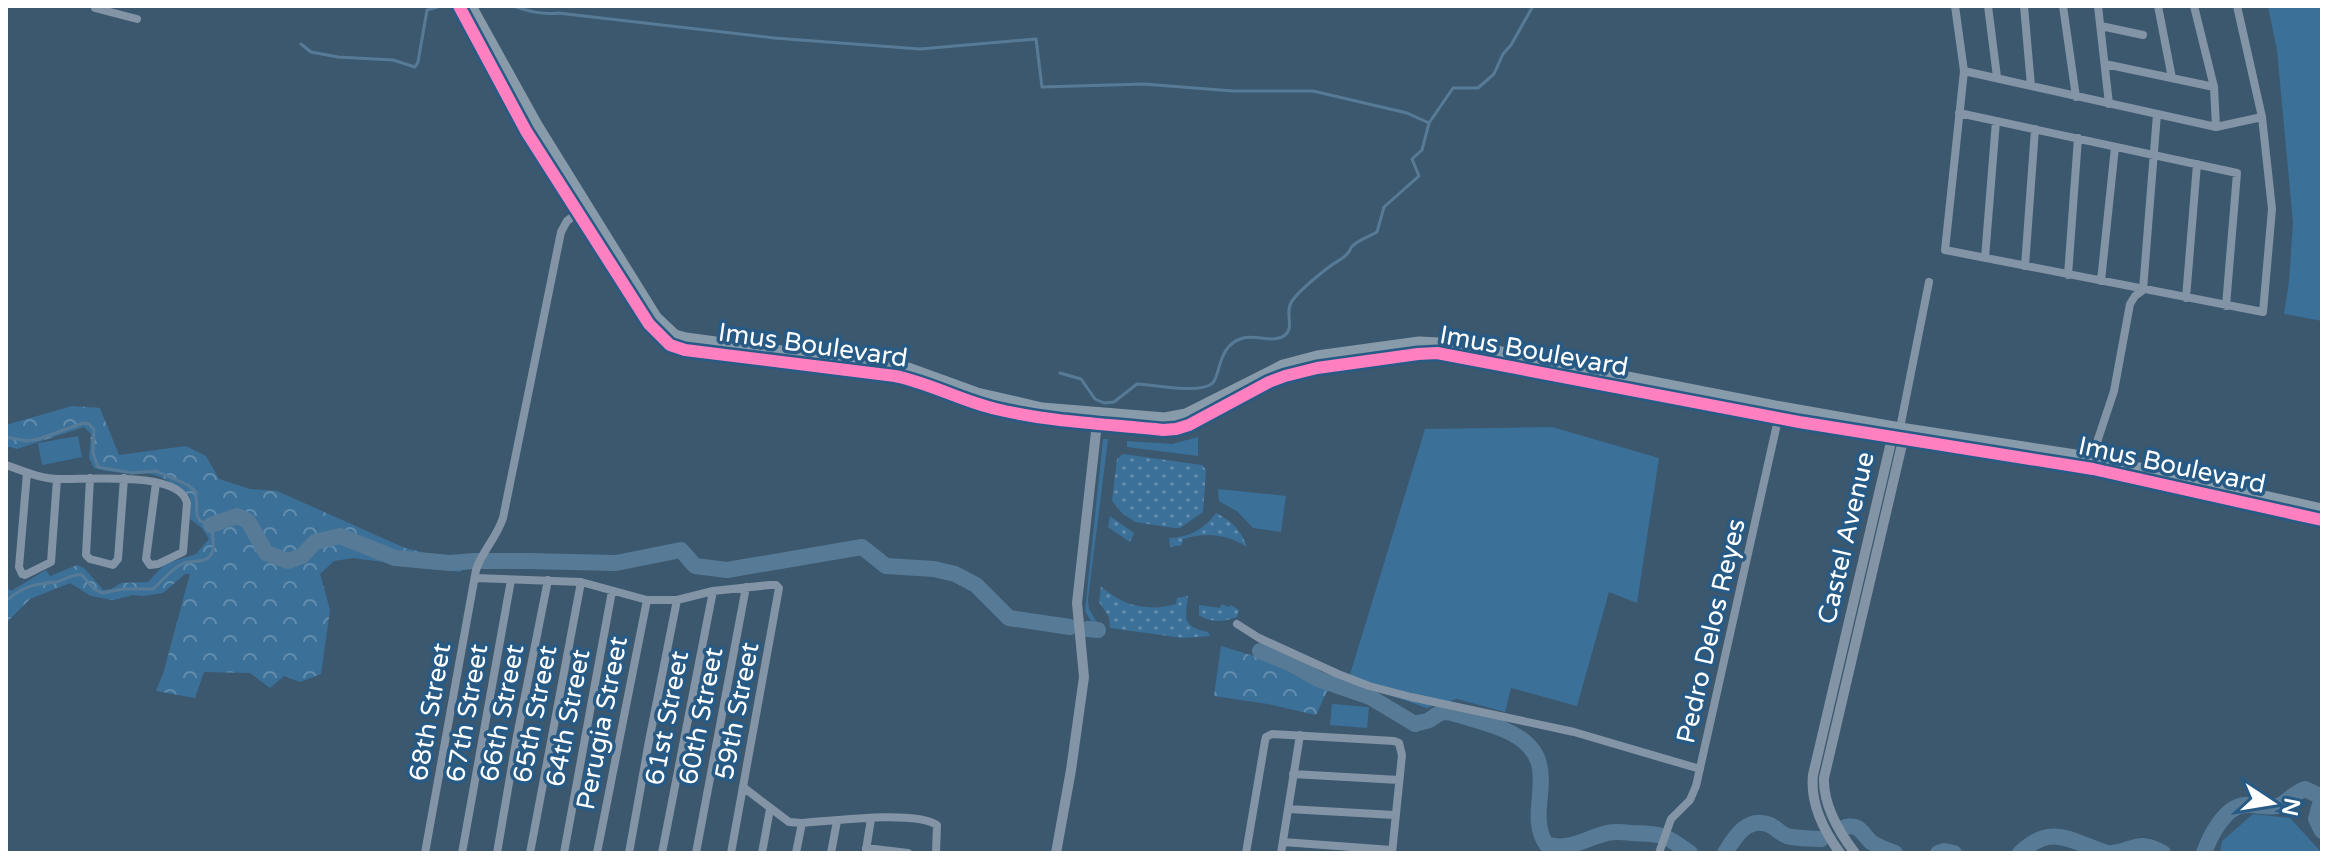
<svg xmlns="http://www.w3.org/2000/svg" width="2328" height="859" viewBox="0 0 2328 859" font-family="'Varela Round',sans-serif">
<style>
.grass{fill:#3b7099}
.forest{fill:url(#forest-crowns)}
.park{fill:url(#park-dots)}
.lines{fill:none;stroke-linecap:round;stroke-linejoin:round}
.stream{stroke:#577b96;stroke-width:3}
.river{stroke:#577b96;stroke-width:16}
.minor{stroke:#8294a5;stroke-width:8}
.tertiary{stroke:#8294a5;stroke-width:10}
.secondary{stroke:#889baa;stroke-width:11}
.cycleway-casing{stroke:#275a84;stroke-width:17}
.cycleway{stroke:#ff80c0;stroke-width:12}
.labels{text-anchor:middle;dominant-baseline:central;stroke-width:7;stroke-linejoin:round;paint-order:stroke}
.street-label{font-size:26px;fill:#fff;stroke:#275a84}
</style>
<defs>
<pattern id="forest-crowns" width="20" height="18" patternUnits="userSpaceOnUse" patternTransform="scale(2)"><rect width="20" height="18" fill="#3b7099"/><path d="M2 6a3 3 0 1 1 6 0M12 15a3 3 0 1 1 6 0" fill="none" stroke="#628dad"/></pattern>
<pattern id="park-dots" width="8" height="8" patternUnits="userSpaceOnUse" patternTransform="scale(2)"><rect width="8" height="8" fill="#3b7099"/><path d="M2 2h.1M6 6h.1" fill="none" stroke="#628dad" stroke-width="1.8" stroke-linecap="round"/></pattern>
</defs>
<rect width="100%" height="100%" fill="#3c586f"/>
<!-- grass -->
<path class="grass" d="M2268,6h54v315l-38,-7 5,-32 4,-59 -16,-173z
M1552,427l107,31 -22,145 -28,-11 -32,114 -66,-18 -6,24 -48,-13 -30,9 -79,-27 77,-252z
M78,436l4,21 -40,8 -4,-22z
M1198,437v19l-71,-9v-6l45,3z
M1103,439h5l-20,160 1,10 10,17h-5l-9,-15z
M1218,489l68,7 -5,36 -28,-4 -15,-16 -19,-11z
M1332,704l37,3 -2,21 -37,-3z
M2253,814l37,4 32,35h-102l2,-12z"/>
<!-- forest -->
<path class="forest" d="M72,406l28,2 19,47 67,-9 20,10 13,23 31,10 27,2 128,57 29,7 32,1 -1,11 -5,5 -107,-14 -19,3 -14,13 10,36 -9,64 -21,8 -16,-6 -14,12 -20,-15 -46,-1 -9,26 -39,-7 7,-17 27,-100h-5l-22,19 -19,3 -11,-1 -20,5 -22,-4 -21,-13 -40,16 -24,24v-36l5,4 35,-21 4,6 27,-11 8,4 18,21 8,-1 10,-6 27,-1 17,-18 31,-10 13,-15 -7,-11 -12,-9v-23c-11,-8 -25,-19 -39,-22 -19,-2 -37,0 -57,-6l-5,-10 2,-24 -7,-7 -67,22 -11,-3v-21z
M1221,646l72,22 4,-7 36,17 -17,37 -48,-11 -54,-8z"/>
<!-- park -->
<path class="park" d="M1123,454l79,11 4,5 -3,42 -23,16h-6l-39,-6 -13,-9 -10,-12 5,-42z
M1216,513c16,8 25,17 31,34 -20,-13 -41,-15 -64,-8l-1,6 -12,2 -1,-9c20,0 35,-9 47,-25z
M1110,516l24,17 -4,9 -22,-15z
M1101,586c20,20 48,26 75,18l1,-6 11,-2c-3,24 -6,30 20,36l2,4 -27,2 -73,-10 -1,-11 -10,-15z
M1222,604l7,3 2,-2 8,5 -2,7c-12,5 -27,6 -38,-2v-10l21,3z"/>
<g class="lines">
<!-- stream -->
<path class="stream" d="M513,6c15,5 29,9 45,7l216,25 146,11 116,-10 6,48 102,-3 89,7h80l94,22 22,10
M301,44l10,8 27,5 55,3 22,7 3,-5 9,-52 14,-4
M1060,373l21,6 14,20 9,4 10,-1 23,-18c18,1 57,9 73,1 12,-6 5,-39 33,-47 13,-4 30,6 42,-3 10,-8 -1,-23 7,-34 8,-11 29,-28 41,-37 5,-3 11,-6 15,-11 5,-6 0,-4 7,-9 6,-5 15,-8 22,-12l7,-25 35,-31 -7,-17 10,-9 7,-27 24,-35h25l16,-14 9,-20 8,-9 22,-39
M6,437l21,4 12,-2 44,-16 6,1 5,6 -1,23 5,14 34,6 24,-2 32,14 8,7 1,23 3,6 11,4c1,12 8,30 -7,35 -7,2 -14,1 -20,3 -13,6 -21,17 -31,26h-30l-21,4 -8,-4 -12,-14c-10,-2 -16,5 -26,7 -22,2 -33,4 -50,19"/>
<!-- river -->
<path class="river" d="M211,525l26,-9 11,5 18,32 22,8 14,-5 13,-14 25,-6 55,22 55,5 24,-2h54l88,2 65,-13 14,16 32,4 135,-23 24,19 48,3 21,5 21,11 33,33 61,9
M1087,629l11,1
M1260,651l32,13 26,15 52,18 45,27c4,-2 9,-2 12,-3 7,-3 10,-8 17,-9 8,0 17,4 25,6 25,7 63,17 70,46 7,26 -9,55 7,80 23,8 40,-6 61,-11 8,-2 16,-1 25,0 31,1 32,1 58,20
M1845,827c15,-3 16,5 26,15 7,5 16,8 24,11
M1725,853c10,-17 23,-37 45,-28 6,3 11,9 17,11 10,3 23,2 34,3
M1938,853l6,-2 10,2
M2020,853c33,-31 51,-11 87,0
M2112,853c24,-2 24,-15 51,0
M2204,853c6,-17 21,-47 41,-48 10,-1 22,3 32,1 9,-2 16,-13 28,-17l15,7v8l-4,15 6,12"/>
<!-- minor -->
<path class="minor" d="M95,6v2l42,11
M1955,6l9,65 -19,179 318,62 9,-103 -10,-92 -46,10 -252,-56
M1988,6l9,71
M2024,6l7,80
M2063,6l13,91
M2098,6l11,98
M2158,6l14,72
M2194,6l20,81 2,40
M2237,6l25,111
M2101,26l42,9
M2105,64l109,23
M1959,113l278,60 -11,133
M1985,258l11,-137
M2025,266l10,-137
M2068,275l10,-137
M2101,281l14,-134
M2186,298l11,-134
M1900,428l29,-146
M2095,460l3,-21 16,-48 16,-87 5,-8 8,-6 14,-176
M6,465c17,6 35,14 54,14 25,1 120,-9 127,24l-4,49 -25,12 -8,1 -4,-6 10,-76
M27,473l-8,94 3,7 3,1 26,-13 6,-83
M90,478l-4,77 4,4 23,6 5,-6 6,-81
M475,578l106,4 66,18h30l36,-9 57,-6h6l3,3 -48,265
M1237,624l22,14 79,36 31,12 42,11 163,35 126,37
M1293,774l106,6
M743,787l46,35 13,1c30,-2 112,-13 135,2l-1,28
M1288,809l106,6
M1283,842l109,8
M866,848l42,5
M866,850l5,-31
M425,853l51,-283c6,-19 20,-31 27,-52l58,-286 6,-11 13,-10
M462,853l49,-273
M497,853l20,-117 31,-156
M530,853l51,-271
M564,853l48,-262
M597,853l50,-253
M629,853l20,-112 28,-141
M662,853l51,-262
M696,853l50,-266
M762,853l8,-44
M796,853l6,-30
M831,853l6,-32
M1246,853l19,-112 1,-4 6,-3 122,7 5,2 3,12 -10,98
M1281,853l19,-118
M1659,853l12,-34 19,-19 6,-14 83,-371"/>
<!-- tertiary -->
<path class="tertiary" d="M1056,853l15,-83 13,-93 -7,-74 20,-180
M1840,853c-16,-22 -30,-50 -27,-78l79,-337 4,-5
M1855,853c-16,-21 -32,-48 -31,-75l79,-338 -2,-8"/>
<!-- secondary -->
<path class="secondary" d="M459,6l67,125 123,193 21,21 15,5 210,26c35,7 66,25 101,33 54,13 111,15 167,21l13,-1 13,-4 80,-43 16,-6 32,-8 101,-14 19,-1 362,69 294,47 229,51
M471,6l66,119 119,192 19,18 11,3 222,30 69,25 65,15 123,10 21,-4 97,-49 34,-9 102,-14 41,2 321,63 119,21 195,30 227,51"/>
<defs>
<path id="cycleway" d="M459,6l67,125 123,193 21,21 15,5 210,26c35,7 66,25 101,33 54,13 111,15 167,21l13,-1 13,-4 80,-43 16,-6 32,-8 101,-14 19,-1 362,69 294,47 229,51"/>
</defs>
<!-- cycleway casing -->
<use href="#cycleway" class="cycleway-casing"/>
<!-- cycleway -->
<use href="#cycleway" class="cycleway"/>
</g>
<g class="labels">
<!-- street labels -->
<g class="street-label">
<text transform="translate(813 345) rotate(8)">Imus Boulevard</text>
<text transform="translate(1534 351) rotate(10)">Imus Boulevard</text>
<text transform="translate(2172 465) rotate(12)">Imus Boulevard</text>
<text transform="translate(1846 538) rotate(-77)">Castel Avenue</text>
<text transform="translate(1711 631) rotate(-77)">Pedro Delos Reyes</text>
<text transform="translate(737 711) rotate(-79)">59th Street</text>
<text transform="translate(430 712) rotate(-80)">68th Street</text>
<text transform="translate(467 713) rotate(-80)">67th Street</text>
<text transform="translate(502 713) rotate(-79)">66th Street</text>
<text transform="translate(535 714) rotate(-79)">65th Street</text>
<text transform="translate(701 716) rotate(-79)">60th Street</text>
<text transform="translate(568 718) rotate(-79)">64th Street</text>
<text transform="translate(667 718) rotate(-79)">61st Street</text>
<text transform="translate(602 723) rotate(-79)">Perugia Street</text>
</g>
</g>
<!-- border -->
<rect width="2328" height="859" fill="none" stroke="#ffffff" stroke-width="16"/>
<!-- north arrow -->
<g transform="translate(2272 803) rotate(102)" stroke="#275a84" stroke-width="6" paint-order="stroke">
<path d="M0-6L14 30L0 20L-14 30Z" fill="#ffffff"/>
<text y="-12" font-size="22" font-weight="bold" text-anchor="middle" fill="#ffffff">N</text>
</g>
</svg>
